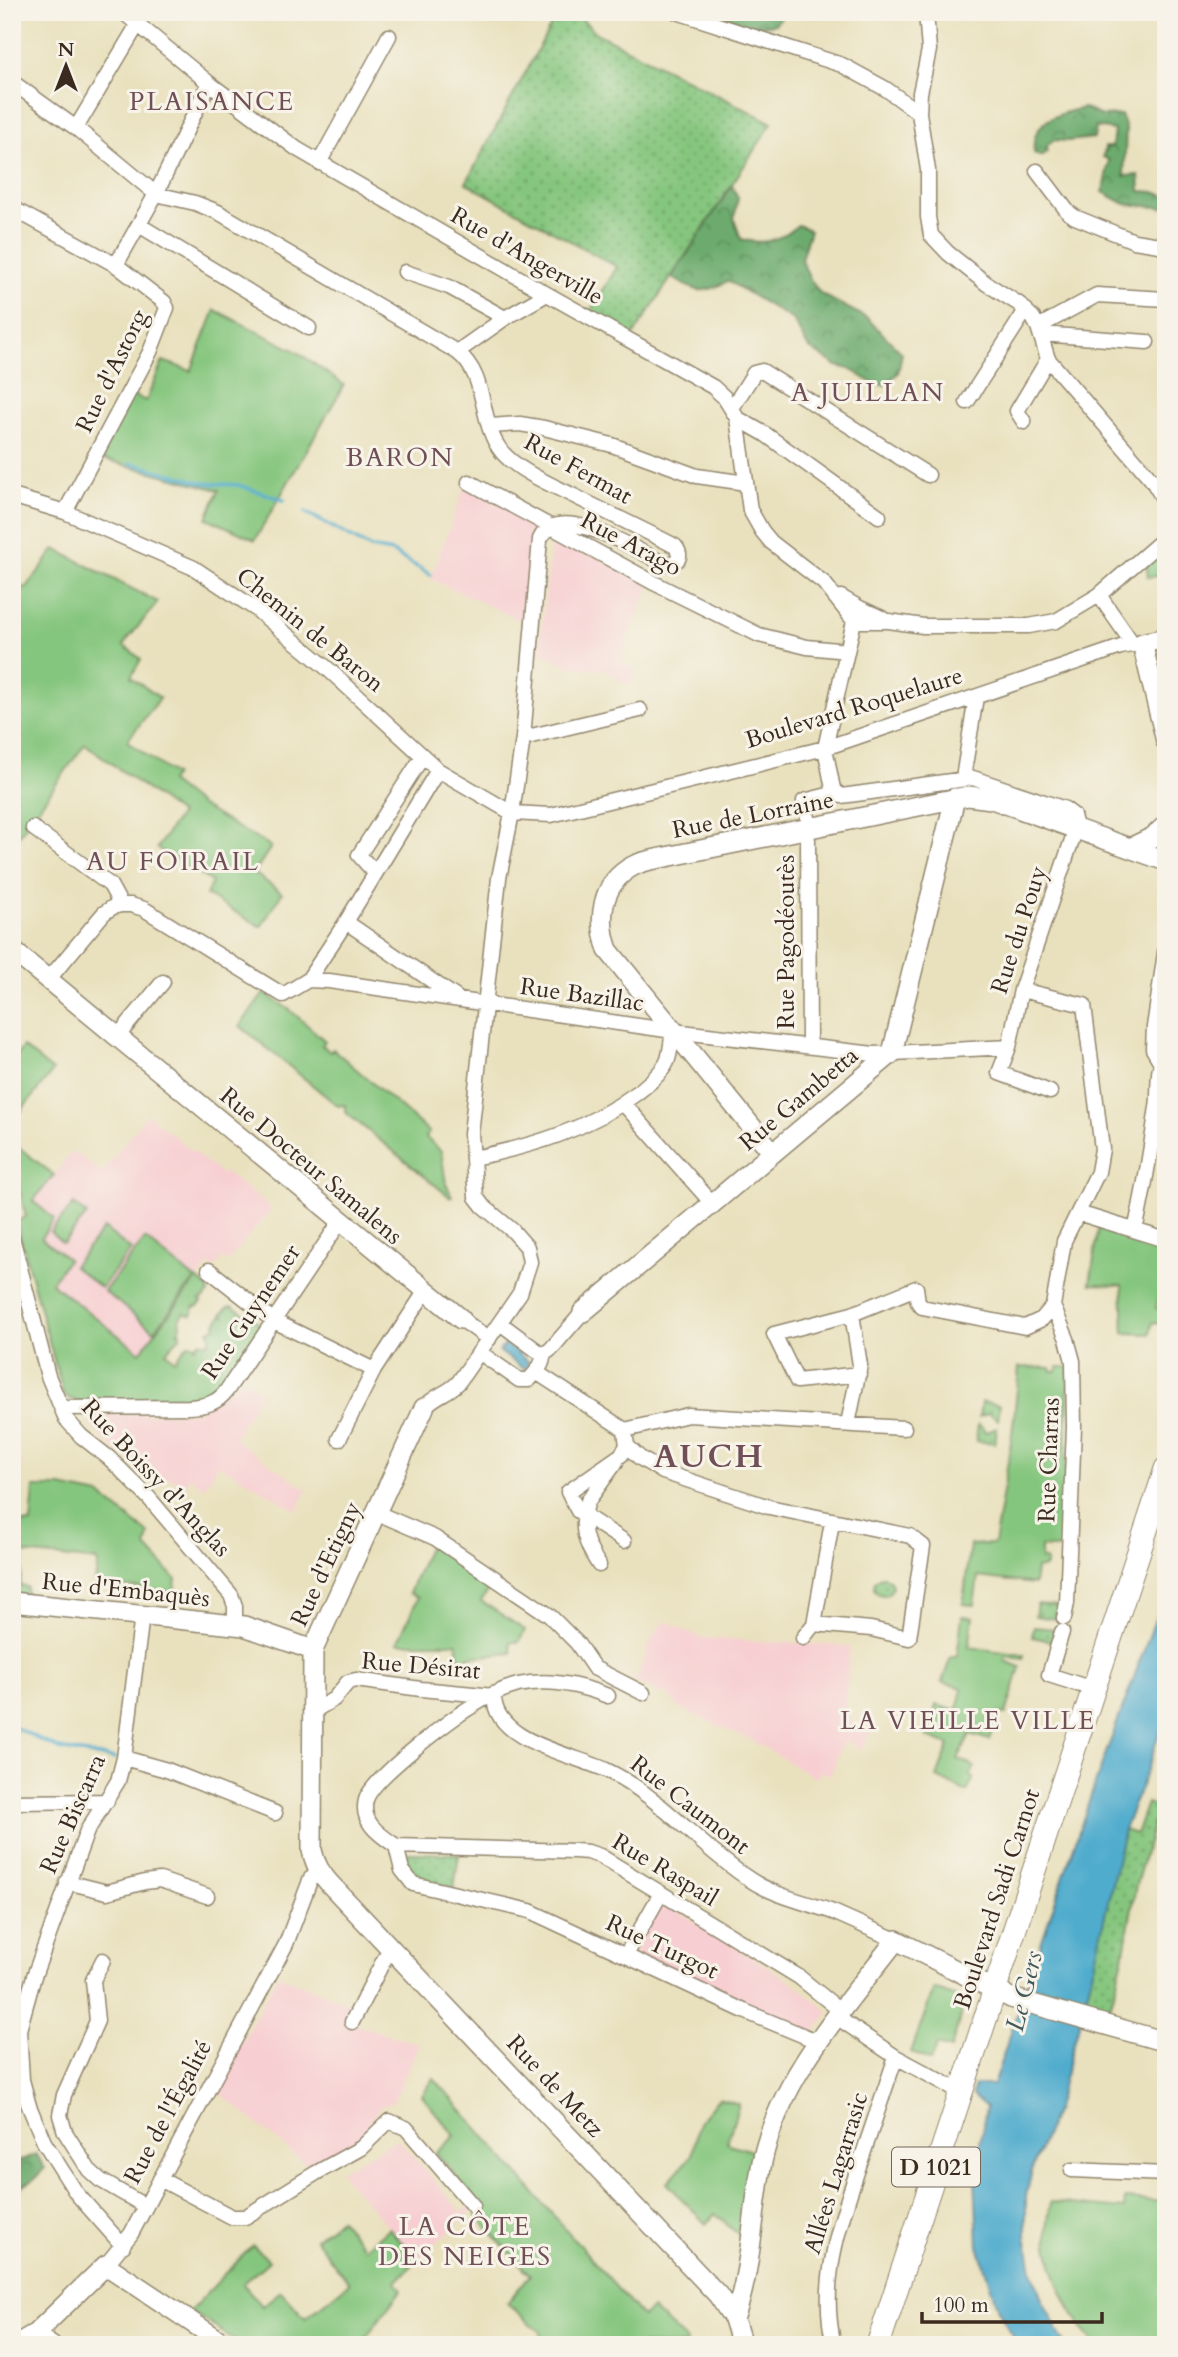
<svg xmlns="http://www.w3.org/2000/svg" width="1178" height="2357" viewBox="0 0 1178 2357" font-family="Cardo,serif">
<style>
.built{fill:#f7cfd2}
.grass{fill:url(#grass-dots);stroke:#60784e;stroke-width:2}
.forest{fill:url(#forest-crowns);stroke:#546a46;stroke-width:2}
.garden{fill:#85c67e;stroke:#60784e;stroke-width:2}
.water{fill:#4faccd;stroke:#456b76;stroke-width:2}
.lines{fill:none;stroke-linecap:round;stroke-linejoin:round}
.stream{stroke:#4faccd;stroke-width:3.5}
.street-casing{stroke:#92866e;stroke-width:17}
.secondary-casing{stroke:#92866e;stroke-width:22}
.primary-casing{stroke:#92866e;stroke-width:25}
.street{stroke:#fff;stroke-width:14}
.secondary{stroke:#fff;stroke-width:19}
.primary{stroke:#fff;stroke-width:23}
.labels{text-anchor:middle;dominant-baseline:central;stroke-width:6;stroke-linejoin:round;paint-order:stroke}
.shield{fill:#f7f3e8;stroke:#73665b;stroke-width:2}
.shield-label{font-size:23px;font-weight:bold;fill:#3b2a1e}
.street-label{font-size:24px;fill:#3b2a1e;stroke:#f7f3e8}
.neighbourhood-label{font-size:26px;letter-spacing:2px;fill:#704f57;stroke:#f7f3e8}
.water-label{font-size:26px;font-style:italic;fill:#42585b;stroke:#f7f3e8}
.district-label{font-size:32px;font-weight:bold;letter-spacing:2px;fill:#704f57;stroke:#f7f3e8}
</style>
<defs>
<pattern id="grass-dots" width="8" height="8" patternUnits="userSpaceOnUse" patternTransform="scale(1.75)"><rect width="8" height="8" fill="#85c67e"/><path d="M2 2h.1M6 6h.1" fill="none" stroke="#6ea167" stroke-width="1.8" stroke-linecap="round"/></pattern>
<pattern id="forest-crowns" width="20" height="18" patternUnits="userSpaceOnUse" patternTransform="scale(1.75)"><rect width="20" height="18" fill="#6cab6d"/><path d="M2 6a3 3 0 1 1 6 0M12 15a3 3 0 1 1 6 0" fill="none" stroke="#5a8b59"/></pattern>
</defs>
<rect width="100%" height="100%" fill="#f7f3e8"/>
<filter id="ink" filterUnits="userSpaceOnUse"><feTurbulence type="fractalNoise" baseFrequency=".0143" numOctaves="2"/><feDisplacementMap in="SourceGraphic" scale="14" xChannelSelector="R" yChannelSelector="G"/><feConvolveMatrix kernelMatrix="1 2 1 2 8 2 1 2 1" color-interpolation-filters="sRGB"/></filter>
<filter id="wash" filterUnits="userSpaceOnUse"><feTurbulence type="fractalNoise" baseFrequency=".00686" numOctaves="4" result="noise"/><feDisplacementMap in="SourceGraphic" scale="28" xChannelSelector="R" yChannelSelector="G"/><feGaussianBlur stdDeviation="1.57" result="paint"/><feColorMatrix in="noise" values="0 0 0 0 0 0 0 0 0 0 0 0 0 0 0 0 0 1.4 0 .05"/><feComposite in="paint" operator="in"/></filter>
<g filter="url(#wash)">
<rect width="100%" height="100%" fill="#e9e1be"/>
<!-- built -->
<path class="built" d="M465,486l72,38 -8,100 -98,-45z
M558,535l92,50 -31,75 16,10 -7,16 -23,-16 -37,-4 -29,-16 13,-112z
M147,1114l75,61 4,-3 46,37 -45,53 -5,-4 -7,10 -6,-4 -69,88 -90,-69 -17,-82 40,-50 29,22z
M243,1379l18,13 -27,47 73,51 -10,21 -78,-47 -15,24 -14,-11 -7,10 -12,-9h-14l-42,-27 -24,-25 -1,-5 4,-6 102,-2z
M664,1621l38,17 148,8 -6,69 27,15 -9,18 -4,3 -2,-1 1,-4 -14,-6 -12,35 -10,-4 -4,8 -64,-38 -72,-32 -8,-7 -2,-6 -37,-13 19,-46z
M662,1901l133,83 34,28 -16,21 -57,-24 -2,-5 -10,-4 -4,2 -106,-48z
M278,1975l75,30 -7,14 14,7 59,18 -25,57 -15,7 -25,39 -42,22 -96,-79z
M398,2139l63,73 10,-7 3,4 -57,51 -78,-89z"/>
<!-- grass -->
<path class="grass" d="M558,12h17l21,21 176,90 -139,213 -43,-24 27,-45 -151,-84z
M981,1402l19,3 -2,15 -9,-7 -10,4z
M978,1424l9,8 10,-4 -2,15 -19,-2z
M874 1586a9 9 0 1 1 18 0a9 9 0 1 1-18 0Z
M1037,1604l21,2 -2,13 -21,-3z
M1034,1627l20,2 -3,12 -19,-4z
M1147,1803l11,4 -22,78 -13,73 -14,54 -25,-7 40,-175 12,4z
M408,1853l51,1 -5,34c-21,-6 -52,-6 -46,-35z"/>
<!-- forest -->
<path class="forest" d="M699,12h87l-11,12 -25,4z
M1084,108l17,8 20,-1 5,14 -2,47 15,-1 1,16 14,1 12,4v12l-41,-4 -22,-12 6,-32 -6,-3 2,-10h7l2,-17 -18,-3 -2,11 -26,3 -14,-1 -7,5v6l-6,5 -7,-3c-4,-33 25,-40 50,-45z
M732,185l6,13 -4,21 7,20c23,7 38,1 57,-14l12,5 -9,29 8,19 12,16 46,24 35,35 -4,20 -13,12 -11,-1 -24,-15 -13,-3 -29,-19 -15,-27 -65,-39c-24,14 -33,12 -56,-4z
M36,2154l9,14 -13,13 -20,11v-28z"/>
<!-- garden -->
<path class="garden" d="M215,310l81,41 48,34 -89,155 -48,-22 12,-28 -120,-32 33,-63 14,6 17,-40 28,10z
M55,549l103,53 -35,43 18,14 -10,18 29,21 -33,43 47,34 -4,7 31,24 70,41 -17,26 28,20 -21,34 -55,-32 6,-13 -55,-34 23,-34 -95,-70 -68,94 -5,-4v-245l15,-2z
M1166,549v26l-18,2 -2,-13z
M264,993l26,17 35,31 -3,4 8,7 3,-3 96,83 -4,5 16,14 5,33 6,12 -2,1 -105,-85v-7l-7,1 -98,-80z
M23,1047l30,24 -41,51v-71l5,4z
M12,1142l42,33 -21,26 21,18 -13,19 27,21 -17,24 89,69 57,-73 11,9 1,5 -6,6 -3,1 2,2 -5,5 -2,-1 -4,9 -7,-2 -4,5 1,8 -4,6h3v5l-14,15 9,8 13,-16h6l1,3 5,-6 8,2 3,-5 -2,-7 8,-6 -1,-2 5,-7h3l-2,-2 6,-7 4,-1 30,19 -49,69 -13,6 -121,2 -9,-3 -7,-6 -47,-172 10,-4 -10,-39 -4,1z
M74,1204l13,11 -24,28 -13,-11z
M1099,1226l67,20v19l-10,43 10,3v14l-13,-3 -3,12 -26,-1 -2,-48 -32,-1z
M104,1228l27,22 -30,38 -28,-22z
M145,1239l50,40 -41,52 -50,-40z
M1019,1367l32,1 1,3h5v-4h12l-6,182 -22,-2v13h5v7l-10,2 -2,15 -56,-7 -4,28 -11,-1 7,-59 24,-1c11,-63 20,-112 25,-177z
M34,1487h27l39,8 49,39 -3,13 30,32 -2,14 -79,-10 3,-22 -74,-8 -4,33 7,1 -1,12 -14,-3v-74l19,1z
M429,1545l63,41 -11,15 44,29 -6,12h-9l2,11 -53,5 -2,-15h-60l21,-45 -9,-5z
M962,1616l11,1 -4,30 55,8 -1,4 -18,-3v5l15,6 -14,47 -8,-1 -9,27 -19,-6 -12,25 17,8 -5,9 4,2 -7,14 -30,-15 12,-32 -22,-8 9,-32 21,6 5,-23 -20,-6 9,-25h6z
M934,1989l31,11 -14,49 -14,-4 -7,16 -19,-9z
M434,2078l208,239 10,-8 35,32 -1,4h-152l8,-12 -35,-30 23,-28 -54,-60 7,-7 -47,-55 19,-17 -33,-40z
M719,2098l20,6 -12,39 27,9 -3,11 -11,73 -25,-22 -9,10 -39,-41 25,-28 7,-33z
M1125,2199l41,3v143h-70c-26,-29 -46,-70 -49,-110 0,-11 2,-22 4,-33l73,7z
M340,2219l25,29 24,-20 28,32 -21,22 6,7 -42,56h-118l-52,-34 63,-66 16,16 -26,23 19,22 19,-15 24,27 44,-35 -34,-44z"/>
<!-- water -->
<path class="water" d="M505,1344l24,18 -5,7 -25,-18z
M1166,1590v123l-19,57 -23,60 -36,161 -33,121 -22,54 -7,30v39l6,36 9,26 24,48h-47l-20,-35 -20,-64 -3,-70 11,-69 -14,-12 3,-10h18l106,-313z"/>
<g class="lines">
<!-- stream -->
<path class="stream" d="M130,463l74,20 34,2 46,15
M305,512l66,36 21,4 39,23
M12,1726l47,23 56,10"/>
</g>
</g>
<g filter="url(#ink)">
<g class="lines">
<defs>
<path id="street" d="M123,12l86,71 88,66 250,145 166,93 11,10 13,21 13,92 12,21 9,11 53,41 30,38
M677,12l165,53 44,24 33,24
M926,12l3,38 -9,43 -1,20 9,57v47l3,18 17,18 39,31 32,20 14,14 5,9 10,32 104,121 14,23
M12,82l64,46 80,66 39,9 23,9 239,140c32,24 21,71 45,100 16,19 50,33 72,44 34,17 68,33 101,50 10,12 0,19 -12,17 -27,-13 -104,-63 -123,-24l-17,199 -11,75 -13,65 -28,256 5,63 7,9 30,25 14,16 3,15 -10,31 -62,90c-11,11 -25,13 -34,25
M76,128l62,-104
M319,163l70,-127
M1037,171l31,41 7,5 59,24 32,5
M12,208l104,57 48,37 3,6 -17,44 -85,160
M139,225l170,103
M116,265l40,-71 53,-111
M405,272l44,15 56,31
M1038,327l59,-32 69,4
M1041,334l106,8
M457,352l48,-34 42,-24
M967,402l59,-92
M732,408l22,-35 8,-2 166,104
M737,418l28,16 114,82
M1024,422l-7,-11 31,-52
M490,426l30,-2 24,4 68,17 85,31 49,7
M469,482l187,102 103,51 48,12 40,4
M12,496l53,16 129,56 63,42 71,59 110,101 74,43 39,2 274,-67 296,-101 21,-4
M841,597l19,11 22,10
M854,621l-29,127 8,41 8,7 8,-1 124,-17 92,31 8,6 3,13 -55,162 -12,57 -10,26 51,19
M854,621h35l34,5h106l27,-5 43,-26
M1133,644l-34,-49 67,-58
M523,738l117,-28
M963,778l13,-81
M808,818l-4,-17 32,-8
M33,828l77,57 11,20
M808,839l1,207
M375,873l-16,-18 64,-99
M346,922l111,76
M48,980l56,-67 9,-6 8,-2h10l13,4 139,86 25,-15 38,-58 92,-152
M308,980l21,1 344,50 201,23 135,-7
M117,1037l46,-55
M1160,1061l-7,-12 1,-22 12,-81
M623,1103l89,100
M473,1158c60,-12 114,-28 164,-65 10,-8 24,-19 30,-31 4,-9 4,-22 6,-31
M1078,1213l88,27
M1135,1230c10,-41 16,-82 22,-123 3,-17 -2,-39 9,-53
M12,1237l36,139 18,43 15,17 28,22 40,40 82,97 4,11v19
M209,1270l65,51 100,49
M1053,1306l14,33 6,22 1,66 -7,176 -3,15
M461,1319l28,20
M479,1352l40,28h10c6,-7 15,-15 14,-25l-43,-32
M543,1355l8,-6 32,-37
M536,1372l89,58
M859,1374l-62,7 -23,-47 78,-20 64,-26 2,14 4,5 103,20 17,-8 11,-13 11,-65 34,-69 4,-23 -18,-144 -63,-15
M61,1408l128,-1c16,-1 28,-3 38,-17l113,-168
M848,1424l12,-59 -8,-51
M625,1430l2,16 13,12 23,14 106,35 141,29 13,10 -14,92 -38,-9 -57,-5
M625,1430l63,-15 216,13
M339,1439l35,-69 51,-78
M377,1513l58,25 114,77 28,28 17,25 49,25
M624,1541l-46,-30 -10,-19 53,-37 6,-9
M599,1565c-14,-21 -20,-38 -11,-64l28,-39
M1062,1632l-13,43 44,14
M803,1638l11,-14 18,-102
M494,1696c0,46 78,58 112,74 55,26 92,76 143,109 25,17 56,23 84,33 21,9 42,19 63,28
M608,1696c-28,-11 -60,-18 -90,-11 -14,4 -32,12 -44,20 -22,13 -102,73 -108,95 -6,22 14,35 30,46l6,24 11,14 117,27 214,100 75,31
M312,1712l22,-13 14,-17 8,-2 65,9 73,7
M124,1758l43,12 108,43
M12,1802l95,-1
M396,1846l179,5 13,1 12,4 199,121 43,35
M67,1882l40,10 38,-10 15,-2 47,16
M626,1955l35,-62
M103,1960l-10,20 4,41 -33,74 -4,20 5,17 24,38 11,10 45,26
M838,2018l58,39 65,35
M352,2022l38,-74
M1072,2170l94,4
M160,2179l72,38h13l71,-44 45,-25 28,-27 17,7 67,78
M123,2246l-46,-52 -33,-52 -15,-36 -7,-26 -3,-50 15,-54 53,-145 31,-50 6,-23 18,-143
M106,2265l25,-31 155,-290 25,-66 7,-8
M36,2333l18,12
M834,2345c-16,-64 7,-126 27,-185 12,-35 23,-69 35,-103"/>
<path id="secondary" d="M1166,638l-24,5 24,98
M1130,848l23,-11 13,-12
M12,950l449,369
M773,1153l-165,-203c-11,-31 -7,-67 25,-84 9,-5 19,-6 28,-8l307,-62 24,3 174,62
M583,1312l309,-259 63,-255
M424,1408l-111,242 -1,200c3,15 9,24 19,35l387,410 16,24 8,26
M12,1602l232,24 69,24
M734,2319c18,-50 18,-105 28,-157 18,-86 82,-154 134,-222l115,58 155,44
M16,2345l20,-12 70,-68 120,80"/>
<path id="primary" d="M878,2345l288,-876"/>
</defs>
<!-- street casing -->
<use href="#street" class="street-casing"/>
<!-- secondary casing -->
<use href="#secondary" class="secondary-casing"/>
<!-- primary casing -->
<use href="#primary" class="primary-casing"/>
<!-- street -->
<use href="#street" class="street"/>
<!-- secondary -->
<use href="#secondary" class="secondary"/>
<!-- primary -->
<use href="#primary" class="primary"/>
</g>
</g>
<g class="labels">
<!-- shield labels -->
<rect class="shield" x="892" y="2147.5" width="88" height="39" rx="5"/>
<g class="shield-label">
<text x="936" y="2167">D 1021</text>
</g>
<!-- street labels -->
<g class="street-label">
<text transform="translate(527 256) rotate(30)">Rue d'Angerville</text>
<text transform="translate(112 371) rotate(-64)">Rue d'Astorg</text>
<text transform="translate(578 469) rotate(29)">Rue Fermat</text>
<text transform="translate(631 544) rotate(28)">Rue Arago</text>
<text transform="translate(310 630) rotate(39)">Chemin de Baron</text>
<text transform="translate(854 708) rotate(-17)">Boulevard Roquelaure</text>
<text transform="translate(753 815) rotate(-11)">Rue de Lorraine</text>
<text transform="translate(1019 930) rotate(-72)">Rue du Pouy</text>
<text transform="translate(786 942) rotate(-90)">Rue Pagodéoutès</text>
<text transform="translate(582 995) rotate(8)">Rue Bazillac</text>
<text transform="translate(799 1099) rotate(-40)">Rue Gambetta</text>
<text transform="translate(311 1166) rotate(40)">Rue Docteur Samalens</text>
<text transform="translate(251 1312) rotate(-56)">Rue Guynemer</text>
<text transform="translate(1049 1460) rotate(-88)">Rue Charras</text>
<text transform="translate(156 1478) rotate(47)">Rue Boissy d'Anglas</text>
<text transform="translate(326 1564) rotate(-65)">Rue d'Etigny</text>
<text transform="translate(126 1590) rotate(6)">Rue d'Embaquès</text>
<text transform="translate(421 1666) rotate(5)">Rue Désirat</text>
<text transform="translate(690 1805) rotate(38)">Rue Caumont</text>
<text transform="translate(73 1814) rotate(-66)">Rue Biscarra</text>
<text transform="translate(665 1870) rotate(31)">Rue Raspail</text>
<text transform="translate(997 1899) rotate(-72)">Boulevard Sadi Carnot</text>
<text transform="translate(662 1947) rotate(25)">Rue Turgot</text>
<text transform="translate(555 2086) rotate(47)">Rue de Metz</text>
<text transform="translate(168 2112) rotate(-62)">Rue de l'Égalité</text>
<text transform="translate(836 2173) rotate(-73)">Allées Lagarrasic</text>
</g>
<!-- neighbourhood labels -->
<g class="neighbourhood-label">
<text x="212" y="101">PLAISANCE</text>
<text x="868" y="392">A JUILLAN</text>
<text x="400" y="457">BARON</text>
<text x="173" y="861">AU FOIRAIL</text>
<text x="968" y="1720">LA VIEILLE VILLE</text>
<text x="465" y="2226">LA CÔTE<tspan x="465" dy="30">DES NEIGES</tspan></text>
</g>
<!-- water labels -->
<g class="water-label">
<text transform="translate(1024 1991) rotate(-76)">Le Gers</text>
</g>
<!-- district labels -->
<g class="district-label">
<text x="709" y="1457">AUCH</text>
</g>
</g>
<!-- margin -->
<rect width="1178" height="2357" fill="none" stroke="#f7f3e8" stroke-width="42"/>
<!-- north arrow -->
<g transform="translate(66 66)" stroke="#f7f3e8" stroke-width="5" paint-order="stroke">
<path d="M0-5L12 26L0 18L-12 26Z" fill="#3b2a1e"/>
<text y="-10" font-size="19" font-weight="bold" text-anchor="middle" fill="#3b2a1e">N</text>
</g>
<!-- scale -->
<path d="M922 2312v10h180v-10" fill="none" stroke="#3b2a1e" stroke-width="3.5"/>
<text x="933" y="2312" font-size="21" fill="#3b2a1e" stroke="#f7f3e8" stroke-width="5" paint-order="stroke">100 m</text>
</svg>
